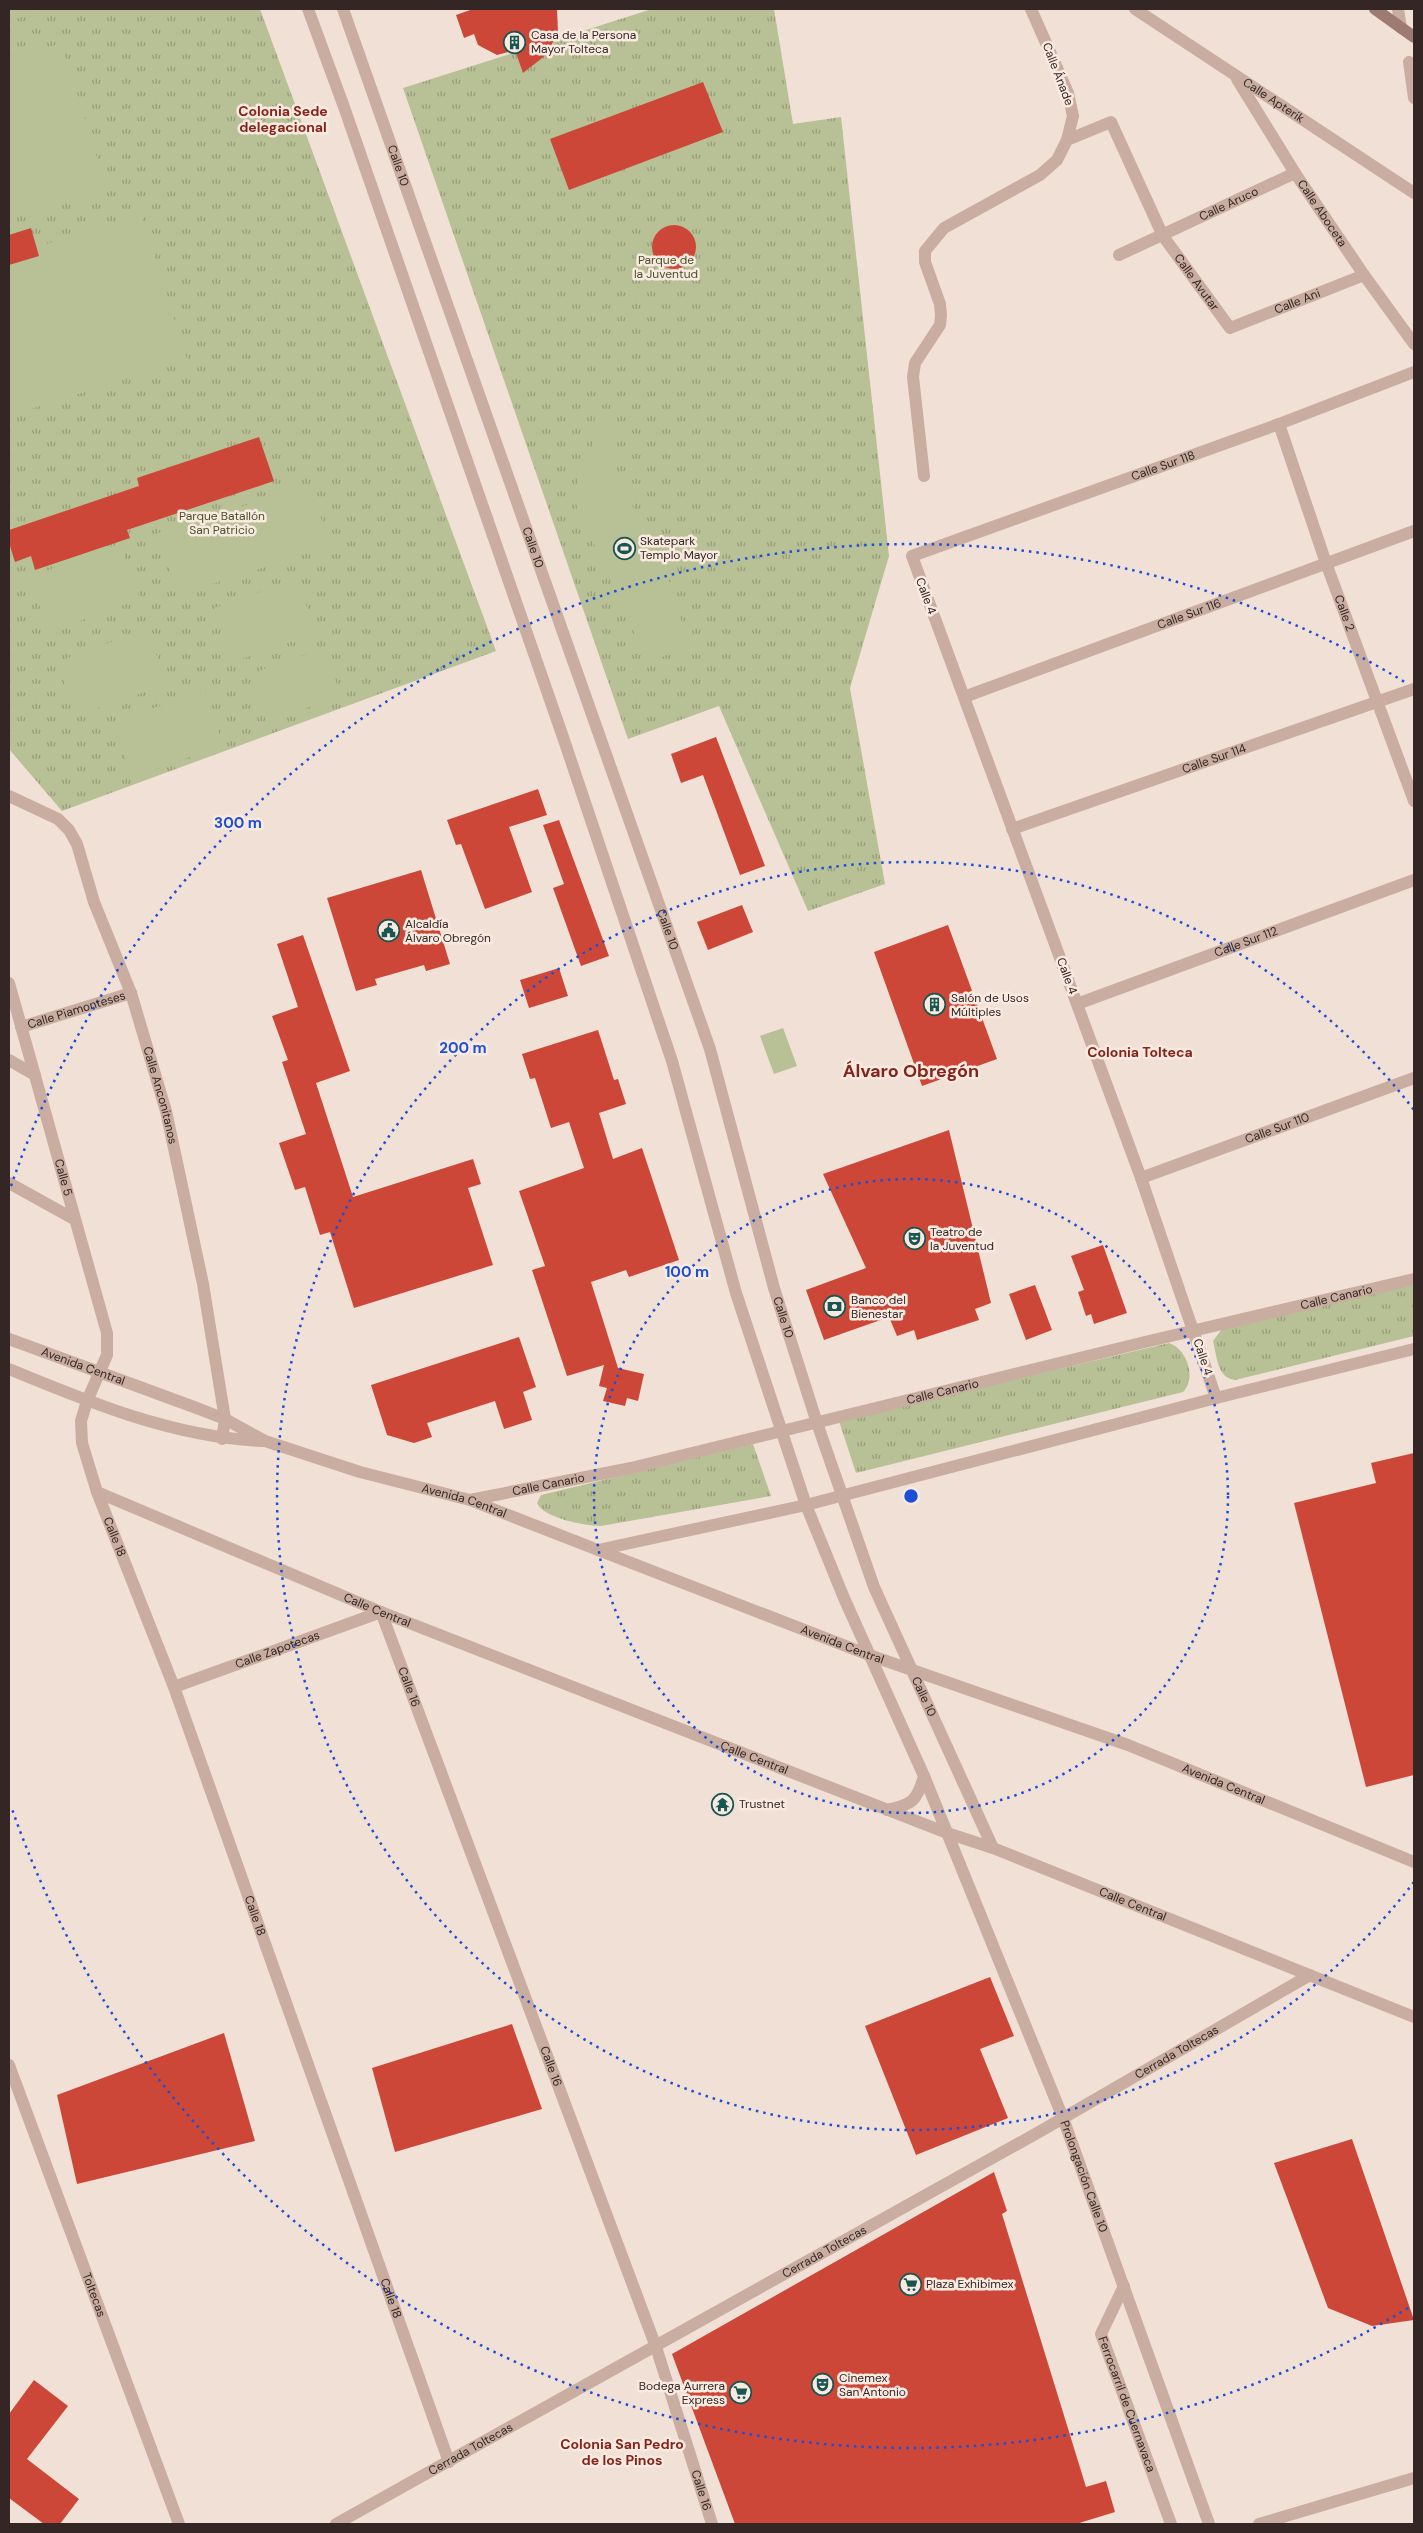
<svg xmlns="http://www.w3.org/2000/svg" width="1423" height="2533" viewBox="0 0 1423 2533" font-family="'DM Sans',sans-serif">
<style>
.park{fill:url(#park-tufts)}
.garden{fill:#b8c095}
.building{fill:#cc4738}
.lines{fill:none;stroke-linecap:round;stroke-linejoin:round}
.minor{stroke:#c9ada1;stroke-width:12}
.tertiary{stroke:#c9ada1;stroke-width:12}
.secondary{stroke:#9d7b72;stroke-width:12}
.ring{fill:none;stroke:#1d4ed8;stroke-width:2.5;stroke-dasharray:2.5 5}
.labels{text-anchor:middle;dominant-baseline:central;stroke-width:5;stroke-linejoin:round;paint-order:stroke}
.poi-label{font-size:12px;fill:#332624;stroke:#f9eae1;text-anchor:start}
.street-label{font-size:12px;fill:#332624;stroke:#f9eae1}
.park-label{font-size:12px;fill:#495227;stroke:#f9eae1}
.neighbourhood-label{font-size:14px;font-weight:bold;fill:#85241a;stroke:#f9eae1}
.district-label{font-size:18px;font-weight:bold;fill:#85241a;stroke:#f9eae1}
.centre{fill:#1d4ed8;stroke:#f9eae1;stroke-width:2.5}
.ring-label{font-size:15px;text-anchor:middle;font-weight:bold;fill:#1d4ed8;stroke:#f9eae1;stroke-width:5;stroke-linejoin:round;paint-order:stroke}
</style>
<defs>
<pattern id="park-tufts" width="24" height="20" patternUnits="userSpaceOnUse" patternTransform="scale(1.25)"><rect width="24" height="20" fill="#b8c095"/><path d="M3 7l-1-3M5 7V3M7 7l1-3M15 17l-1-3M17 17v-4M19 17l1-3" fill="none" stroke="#969c79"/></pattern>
</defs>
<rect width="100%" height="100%" fill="#f1e0d5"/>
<!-- park -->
<path class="park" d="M9,9h251l236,642 -434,160 -53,-62z
M652,9h122l19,115 48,-7 48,439 -39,132 35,196 -77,27 -89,-205 -91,33 -225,-651z
M1414,1283v53l-179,44c-18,-2 -18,-24 -22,-39l9,-12z
M1169,1343c18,6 28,35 14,49l-327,81 -17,-52z
M753,1444l18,52 -170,30c-15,0 -58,-8 -64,-23l4,-8z"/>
<!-- garden -->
<path class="garden" d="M9,9h39l-39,12z
M61,43l46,146 -98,31v-160z
M141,214l46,145 -178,57v-160z
M595,417l22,4 -7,38 63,130 15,57 -40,17 -71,-156 -3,-11 2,-8 6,-15 9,-10z
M310,485l20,61 -152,49 -20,-62z
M120,544l20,55 -91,33 -20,-55z
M297,579l19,54 -83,29 -19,-54z
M147,629l20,55 -91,32 -19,-54z
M324,648l17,48 -74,26 -17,-48z
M204,690l19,55 -91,33 -19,-55z
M783,1028l14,38 -23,8 -14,-38z"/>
<!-- building -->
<path class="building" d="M473,9h84l1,23 -12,23 -23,18 -8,-23 -18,5 -19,-10 -4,-11 -10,4 -8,-23z
M703,82l20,50 -154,58 -19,-51z
M652 247a22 22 0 1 1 44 0a22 22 0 1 1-44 0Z
M31,228l8,28 -30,9v-30z
M259,437l15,44 -147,49 3,8 -95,32 -4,-14 -16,6 -6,-19v-13l130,-44 -2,-8z
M716,737l49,129 -25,9 -37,-100 -22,8 -10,-29z
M538,789l9,26 -38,12 23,65 -47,17 -24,-65 -5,1 -9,-25z
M559,820l50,136 -28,10 -28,-78 11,-4 -21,-59z
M421,870l29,94 -24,7 -2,-6 -49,14 2,6 -21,6 -29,-93z
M742,905l11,27 -45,18 -11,-28z
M948,925l49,134 -75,27 -48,-134z
M303,935l47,136 -34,12 37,114 120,-38 8,25 -13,4 25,77 -139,43 -24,-76 -10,3 -15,-48 -10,3 -16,-47 27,-9 -24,-72 6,-2 -16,-44 26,-9 -21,-63z
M559,968l9,28 -39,12 -9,-28z
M598,1030l16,50 4,-1 8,25 -27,9 14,46 29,-11 37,112 -50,17 -3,-7 -35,12 27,86 26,6 -6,27 -11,-3 -2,8 -22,-5 4,-13 -8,-2 5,-21 -37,11 -35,-106 13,-4 -26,-75 65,-23 -15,-46 -18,6 -16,-50 -5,1 -8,-25z
M949,1130l42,173 -16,6 4,11 -62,20 -3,-10 -17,6 -8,-19 -65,23 -18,-50 60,-22 -43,-94z
M1103,1245l24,68 -33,11 -3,-10 -5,2 -8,-24 6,-2 -13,-34z
M1035,1285l17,45 -26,10 -17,-46z
M519,1337l17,50 -13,5 9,28 -28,9 -9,-28 -68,22 5,14 -18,6 -27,-8 -16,-50z
M1414,1453v322l-48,12 -72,-284 82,-20 -5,-20z
M990,1977l24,59 -34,13 28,69 -92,37 -51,-129z
M512,2024l30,85 -147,43 -23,-84z
M224,2033l31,108 -178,43 -20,-89z
M1352,2139l62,181 -42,6 -44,-18 -54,-145z
M994,2172l13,39 -5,3 84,273 20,-6 9,31 -39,12h-341l-63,-170z
M34,2380l34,26 -41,53 52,40 -19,25h-16l-35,-26v-84z"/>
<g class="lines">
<!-- minor -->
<g class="minor">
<path id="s1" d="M1135,9l279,184"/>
<path d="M1398,9l3,19"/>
<path d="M1409,62l5,36"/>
<path id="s2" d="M1237,79l58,94 69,102 50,69"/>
<path id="s3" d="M1067,140l44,-18 52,114 67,92 134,-53"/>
<path id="s4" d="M1119,255l176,-82"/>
<path id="s5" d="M1279,424l47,139 88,238"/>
<path d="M924,476l-11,-99 2,-14 25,-38 1,-10 -1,-11 -15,-42v-11l19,-23 96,-53 17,-15 10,-20 6,-24 -5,-23 -37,-84"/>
<path id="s6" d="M964,697l450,-166"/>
<path id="s7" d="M9,796l49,23 11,11 8,14 17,58 37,91 35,118 37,173 22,135 -3,20"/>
<path id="s8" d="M1012,829l402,-140"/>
<path id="s9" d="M9,983l98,350v22l-20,46 -6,20 1,22 15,49 77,195 275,775"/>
<path id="s10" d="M1077,1004l337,-124"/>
<path id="s11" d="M21,1027l110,-34"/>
<path d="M9,1060l26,15"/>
<path id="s12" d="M1141,1178l273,-100"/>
<path d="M9,1183l65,36"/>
<path id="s13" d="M1216,1398l-75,-220 -229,-622 367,-132 135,-52"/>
<path id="s14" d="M97,1492l284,120 566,221"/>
<path id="s15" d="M598,1550l271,105 259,90 286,117"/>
<path id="s16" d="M381,1612l275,735 56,177"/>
<path id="s17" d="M174,1687l207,-75"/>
<path id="s18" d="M9,2065l170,459"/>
<path id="s19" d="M1124,2286l-23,48 70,190"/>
<path id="s20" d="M336,2524l703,-392 271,-157"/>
<path d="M1259,2524l155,-46"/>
</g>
<!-- tertiary -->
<g class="tertiary">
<path id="s21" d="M308,9l36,98 220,633 108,321 64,232 70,212 38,93 80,178 139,342 146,406"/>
<path id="s22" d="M343,9l367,1040 64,239 43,135 57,164 119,261"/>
<path id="s23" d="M9,1339l185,68 31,12 40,22 95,31 110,28 128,50 208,-45 410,-107 198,-49"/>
<path d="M9,1369c82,34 164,68 253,72"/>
<path id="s24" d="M470,1500l161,-32 514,-126 269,-63"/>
<path d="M887,1810c25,-5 30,-9 37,-34"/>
<path id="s25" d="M947,1833l46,15 421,169"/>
</g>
<!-- secondary -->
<path class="secondary" d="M1375,9l39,28"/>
</g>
<!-- distance rings -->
<g class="ring">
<circle cx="911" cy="1496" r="317"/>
<path d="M1414 1882A634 634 0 1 1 1414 1110"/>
<path d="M1408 2308A952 952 0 0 1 11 1806M11 1186A952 952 0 0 1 1408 684"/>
</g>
<!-- icons -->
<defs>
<symbol id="building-ring" viewBox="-11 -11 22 22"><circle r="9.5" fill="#f9eae1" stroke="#185651" stroke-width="1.5"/><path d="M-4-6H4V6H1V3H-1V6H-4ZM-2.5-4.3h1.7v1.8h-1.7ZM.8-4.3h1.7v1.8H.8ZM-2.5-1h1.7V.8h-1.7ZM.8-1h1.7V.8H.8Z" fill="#185651"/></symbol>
<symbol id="stadium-ring" viewBox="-11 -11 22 22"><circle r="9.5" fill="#f9eae1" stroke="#185651" stroke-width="1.5"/><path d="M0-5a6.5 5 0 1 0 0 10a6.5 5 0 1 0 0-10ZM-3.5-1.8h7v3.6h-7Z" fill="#185651"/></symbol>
<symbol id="civic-ring" viewBox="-11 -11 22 22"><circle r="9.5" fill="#f9eae1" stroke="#185651" stroke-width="1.5"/><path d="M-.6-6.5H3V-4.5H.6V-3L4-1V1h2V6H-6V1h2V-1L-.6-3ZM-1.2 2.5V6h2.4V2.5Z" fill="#185651"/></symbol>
<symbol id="theatre-ring" viewBox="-11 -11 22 22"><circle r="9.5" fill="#f9eae1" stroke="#185651" stroke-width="1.5"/><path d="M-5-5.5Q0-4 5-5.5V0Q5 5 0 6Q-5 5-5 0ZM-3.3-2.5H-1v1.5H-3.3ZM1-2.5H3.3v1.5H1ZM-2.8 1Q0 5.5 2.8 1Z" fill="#185651"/></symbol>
<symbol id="bank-ring" viewBox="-11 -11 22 22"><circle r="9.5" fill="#f9eae1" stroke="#185651" stroke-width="1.5"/><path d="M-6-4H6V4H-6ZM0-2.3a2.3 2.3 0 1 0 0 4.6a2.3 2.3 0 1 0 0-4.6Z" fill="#185651"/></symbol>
<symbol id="temple-ring" viewBox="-11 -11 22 22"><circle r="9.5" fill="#f9eae1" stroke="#185651" stroke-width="1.5"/><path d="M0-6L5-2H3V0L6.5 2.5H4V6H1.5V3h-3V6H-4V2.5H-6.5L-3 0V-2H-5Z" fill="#185651"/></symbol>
<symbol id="supermarket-ring" viewBox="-11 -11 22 22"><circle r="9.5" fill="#f9eae1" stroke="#185651" stroke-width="1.5"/><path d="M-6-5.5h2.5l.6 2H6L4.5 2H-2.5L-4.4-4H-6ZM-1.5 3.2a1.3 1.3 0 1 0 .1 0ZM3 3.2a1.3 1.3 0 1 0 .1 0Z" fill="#185651"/></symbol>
</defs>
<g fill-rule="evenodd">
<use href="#building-ring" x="502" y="30" width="25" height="25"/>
<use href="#stadium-ring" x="612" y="536" width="25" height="25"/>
<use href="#civic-ring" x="376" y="918" width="25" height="25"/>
<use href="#building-ring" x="922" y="992" width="25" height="25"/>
<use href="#theatre-ring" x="902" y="1226" width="25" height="25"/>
<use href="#bank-ring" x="822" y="1294" width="25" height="25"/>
<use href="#temple-ring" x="710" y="1792" width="25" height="25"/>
<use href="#supermarket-ring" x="898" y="2272" width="25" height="25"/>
<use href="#theatre-ring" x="810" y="2372" width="25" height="25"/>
<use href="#supermarket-ring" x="728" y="2380" width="25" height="25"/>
</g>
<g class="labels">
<!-- poi labels -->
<g class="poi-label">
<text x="531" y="35">Casa de la Persona<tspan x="531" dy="14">Mayor Tolteca</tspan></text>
<text x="640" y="541">Skatepark<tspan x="640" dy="14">Templo Mayor</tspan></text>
<text x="405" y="924">Alcaldía<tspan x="405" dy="14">Álvaro Obregón</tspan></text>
<text x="951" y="998">Salón de Usos<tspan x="951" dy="14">Múltiples</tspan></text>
<text x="930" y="1232">Teatro de<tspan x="930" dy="14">la Juventud</tspan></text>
<text x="851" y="1300">Banco del<tspan x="851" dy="14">Bienestar</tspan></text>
<text x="739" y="1804">Trustnet</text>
<text x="926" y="2284">Plaza Exhibimex</text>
<text x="839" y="2378">Cinemex<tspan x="839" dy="14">San Antonio</tspan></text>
<text x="725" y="2386" text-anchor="end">Bodega Aurrera<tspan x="725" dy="14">Express</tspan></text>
</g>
<!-- street labels -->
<g class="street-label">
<text transform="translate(1058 74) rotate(69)">Calle Ánade</text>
<text stroke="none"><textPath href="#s1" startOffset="166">Calle Apterik</textPath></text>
<text stroke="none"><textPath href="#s22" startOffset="166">Calle 10</textPath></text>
<text stroke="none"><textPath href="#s4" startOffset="121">Calle Aruco</textPath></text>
<text stroke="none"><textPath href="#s2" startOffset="159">Calle Aboceta</textPath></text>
<text stroke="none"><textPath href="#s3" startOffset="230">Calle Avutar</textPath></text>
<text stroke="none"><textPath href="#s3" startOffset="359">Calle Ani</textPath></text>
<text stroke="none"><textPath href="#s13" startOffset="1162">Calle Sur 118</textPath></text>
<text stroke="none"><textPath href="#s22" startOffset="571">Calle 10</textPath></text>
<text transform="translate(926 596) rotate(70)">Calle 4</text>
<text stroke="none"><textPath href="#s5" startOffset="200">Calle 2</textPath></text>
<text stroke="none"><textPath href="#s6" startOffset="240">Calle Sur 116</textPath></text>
<text stroke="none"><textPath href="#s8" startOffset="214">Calle Sur 114</textPath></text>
<text stroke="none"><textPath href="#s22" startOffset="976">Calle 10</textPath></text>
<text stroke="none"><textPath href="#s10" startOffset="180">Calle Sur 112</textPath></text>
<text transform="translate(1067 976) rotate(70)">Calle 4</text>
<text stroke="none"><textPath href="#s11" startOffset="58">Calle Piamonteses</textPath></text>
<text stroke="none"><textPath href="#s7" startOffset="351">Calle Anconitanos</textPath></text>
<text stroke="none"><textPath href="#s12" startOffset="145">Calle Sur 110</textPath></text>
<text stroke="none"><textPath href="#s9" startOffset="202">Calle 5</textPath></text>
<text stroke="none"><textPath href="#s24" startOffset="890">Calle Canario</textPath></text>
<text stroke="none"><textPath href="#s22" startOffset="1381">Calle 10</textPath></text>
<text transform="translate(1203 1357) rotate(72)">Calle 4</text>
<text stroke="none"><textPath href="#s23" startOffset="79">Avenida Central</textPath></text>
<text stroke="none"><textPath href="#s24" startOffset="485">Calle Canario</textPath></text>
<text stroke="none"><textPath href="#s24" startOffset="80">Calle Canario</textPath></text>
<text stroke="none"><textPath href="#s23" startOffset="484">Avenida Central</textPath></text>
<text stroke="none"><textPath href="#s9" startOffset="578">Calle 18</textPath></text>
<text stroke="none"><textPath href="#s14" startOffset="304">Calle Central</textPath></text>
<text stroke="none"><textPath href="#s15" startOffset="262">Avenida Central</textPath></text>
<text stroke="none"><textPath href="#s17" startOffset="110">Calle Zapotecas</textPath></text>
<text stroke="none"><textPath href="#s16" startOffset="80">Calle 16</textPath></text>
<text stroke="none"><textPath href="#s22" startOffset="1786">Calle 10</textPath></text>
<text stroke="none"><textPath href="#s14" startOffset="709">Calle Central</textPath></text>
<text stroke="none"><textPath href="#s15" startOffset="668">Avenida Central</textPath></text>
<text stroke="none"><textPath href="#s25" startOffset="199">Calle Central</textPath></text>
<text stroke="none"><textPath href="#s9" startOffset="982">Calle 18</textPath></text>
<text stroke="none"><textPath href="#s20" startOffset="964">Cerrada Toltecas</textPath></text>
<text stroke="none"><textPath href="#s16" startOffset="485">Calle 16</textPath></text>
<text stroke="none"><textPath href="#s21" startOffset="2304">Prolongación Calle 10</textPath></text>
<text stroke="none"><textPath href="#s20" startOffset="559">Cerrada Toltecas</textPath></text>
<text stroke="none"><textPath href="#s18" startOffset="245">Toltecas</textPath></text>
<text stroke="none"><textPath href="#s9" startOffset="1388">Calle 18</textPath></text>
<text stroke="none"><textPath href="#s19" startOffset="128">Ferrocarril de Cuernavaca</textPath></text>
<text stroke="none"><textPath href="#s20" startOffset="154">Cerrada Toltecas</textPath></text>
<text stroke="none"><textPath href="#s16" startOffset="935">Calle 16</textPath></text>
</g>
<!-- park labels -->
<g class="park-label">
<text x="666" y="260">Parque de<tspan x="666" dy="14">la Juventud</tspan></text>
<text x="222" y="516">Parque Batallón<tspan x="222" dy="14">San Patricio</tspan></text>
</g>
<!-- neighbourhood labels -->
<g class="neighbourhood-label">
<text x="283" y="111">Colonia Sede<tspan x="283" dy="16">delegacional</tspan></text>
<text x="1140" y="1052">Colonia Tolteca</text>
<text x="622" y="2444">Colonia San Pedro<tspan x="622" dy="16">de los Pinos</tspan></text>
</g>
<!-- district labels -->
<g class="district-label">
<text x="911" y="1071">Álvaro Obregón</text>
</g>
</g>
<circle cx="911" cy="1496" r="8" class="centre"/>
<g class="ring-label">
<text x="238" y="828">300 m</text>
<text x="463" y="1053">200 m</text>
<text x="687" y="1277">100 m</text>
</g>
<!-- border -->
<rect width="1423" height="2533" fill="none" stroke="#332624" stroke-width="20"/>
</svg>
